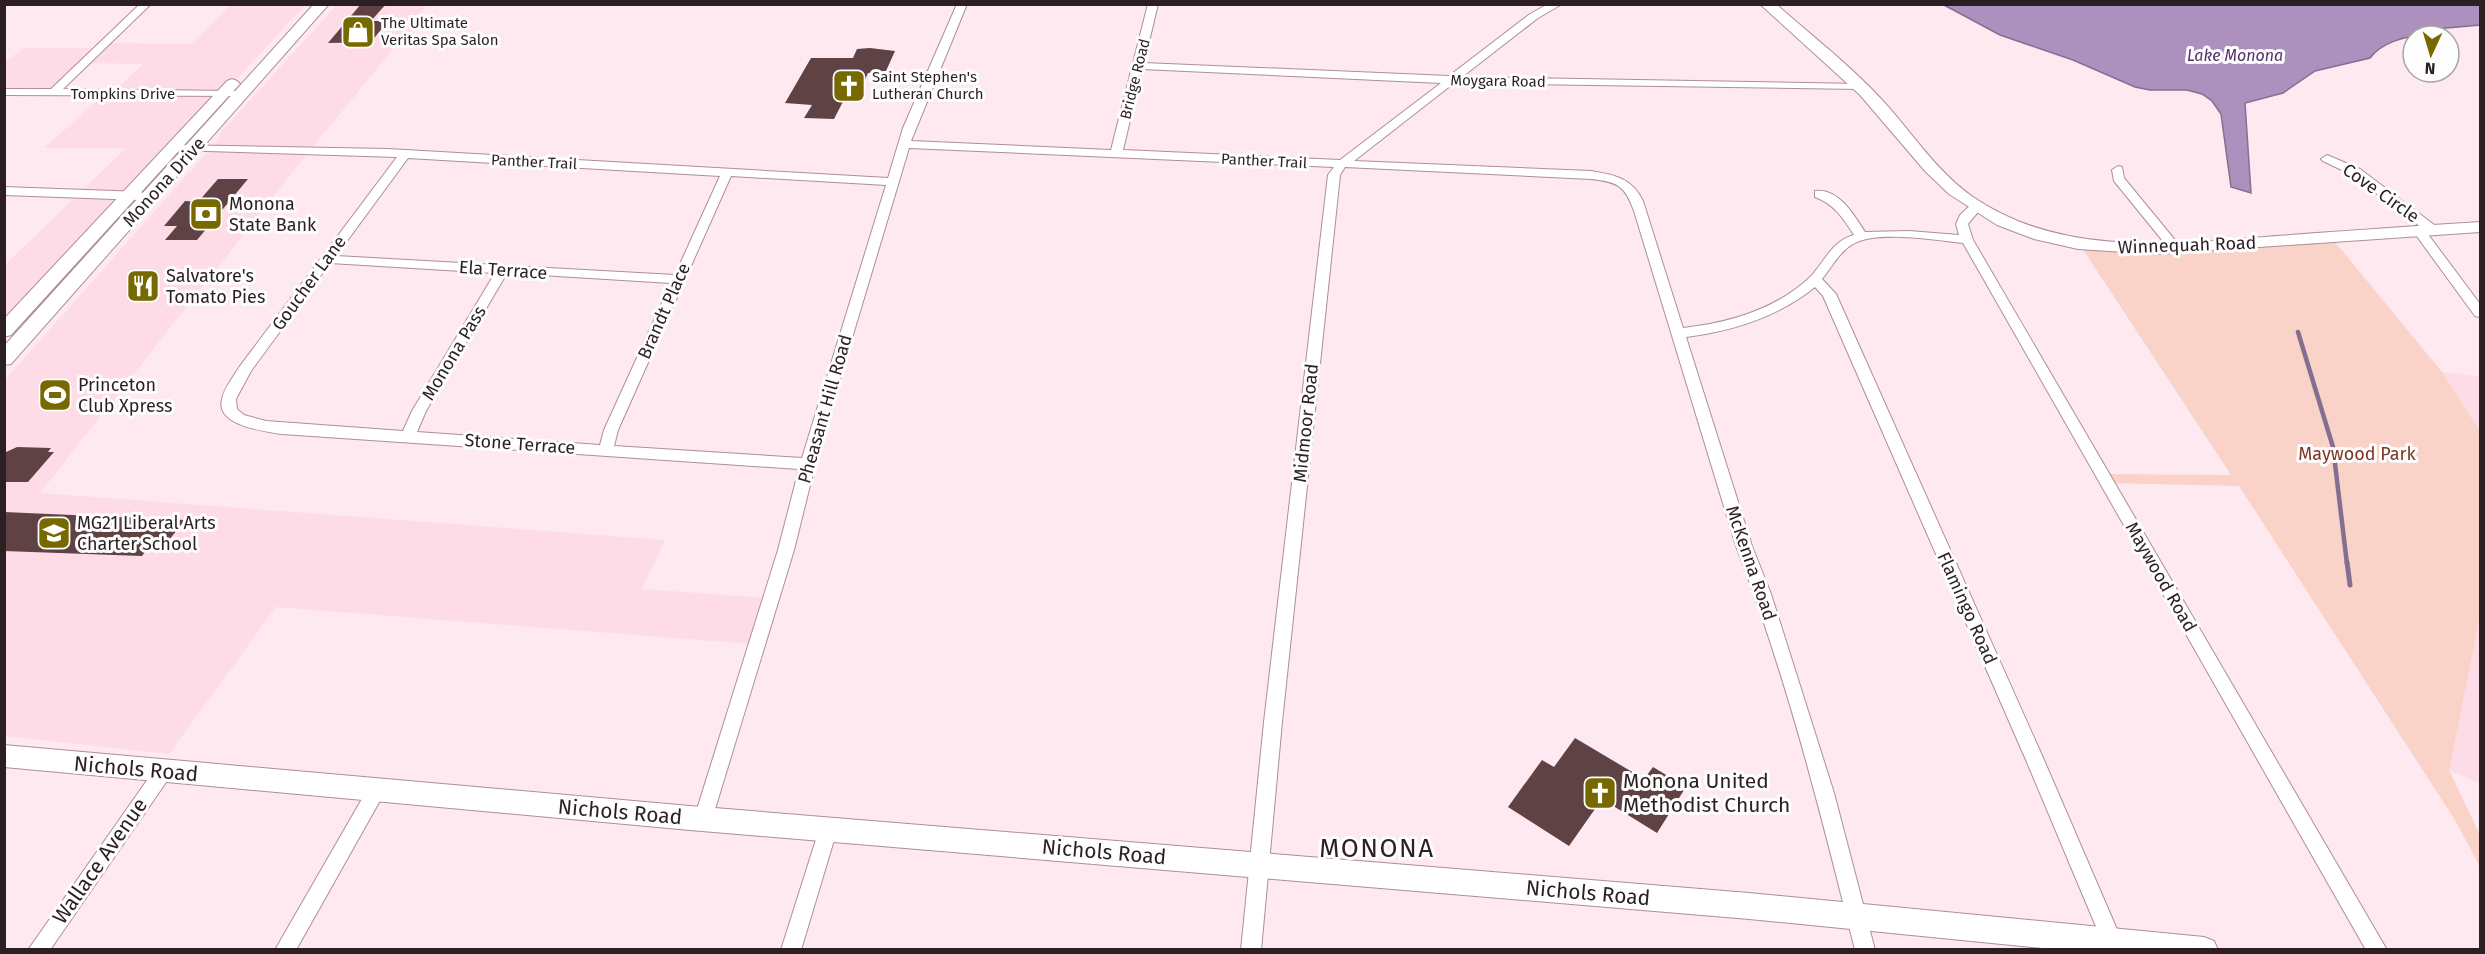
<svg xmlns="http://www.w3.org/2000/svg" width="2485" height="954" viewBox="0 0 2485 954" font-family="'Fira Sans',sans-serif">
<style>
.built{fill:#fddbe7}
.green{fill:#fad3c8}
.water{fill:#ac91be;stroke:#856f90;stroke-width:1.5}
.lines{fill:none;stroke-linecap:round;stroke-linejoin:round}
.stream-far1{stroke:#856f90;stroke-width:4.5}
.stream{stroke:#856f90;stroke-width:5}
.building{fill:#5f4244}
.street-casing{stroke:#ad8e99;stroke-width:2}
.secondary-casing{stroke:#ad8e99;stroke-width:2}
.street{fill:#fff;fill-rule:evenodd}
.secondary{fill:#fff;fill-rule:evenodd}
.labels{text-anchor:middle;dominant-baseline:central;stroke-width:6;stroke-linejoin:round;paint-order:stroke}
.far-poi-label{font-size:15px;fill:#2b1f24;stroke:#fdfdfd;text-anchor:start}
.far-street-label{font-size:15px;fill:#2b1f24;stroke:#fdfdfd}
.far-water-label{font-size:16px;font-style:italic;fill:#522e68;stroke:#fdfdfd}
.street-label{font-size:18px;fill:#2b1f24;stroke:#fdfdfd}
.poi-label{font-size:18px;fill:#2b1f24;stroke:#fdfdfd;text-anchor:start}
.park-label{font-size:18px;fill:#7d3724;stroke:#fdfdfd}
.near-street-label{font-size:21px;fill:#2b1f24;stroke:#fdfdfd}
.near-poi-label{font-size:21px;fill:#2b1f24;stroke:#fdfdfd;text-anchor:start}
.near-quarter-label{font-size:26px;letter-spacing:1.5px;fill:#2b1f24;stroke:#fdfdfd}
</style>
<rect width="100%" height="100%" fill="#fee9f1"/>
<!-- built -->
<path class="built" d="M231,5h74l-300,326v-66l121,-117h-82l61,-54h6l32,-30 -58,-1 -32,30 -48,-1v-30l19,-14h76l6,-5 85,1z
M337,5h90l-15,19h6l-19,24h-5l-83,101 -271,344 625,47 -23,49 138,10 -16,46 -488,-38 -107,147 -164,-18v-356l212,-239 4,-9z
M2442,372l38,4v55z
M2480,616v167l-32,-13z"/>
<!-- green -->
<path class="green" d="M2331,237l111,135 38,59v185l-31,154 31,65v32l-25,-47 -216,-334 -132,-3 -5,-9 129,1 -151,-230 32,4z"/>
<!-- water -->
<path class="water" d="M2480,4v21l-45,4 1,3 -15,1v3c-16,0 -40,7 -51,22l-55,13 -32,22 -38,10 6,90 -20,-6 -10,-73 -9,-13 -10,-7 -15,-4h-37l-15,-3 -62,-27 -73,-25 -56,-30z"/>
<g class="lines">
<!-- stream-far1 -->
<path class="stream-far1" d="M2298,332l35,115 14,117"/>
<!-- stream -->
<path class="stream" d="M2347,562l3,23"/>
</g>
<!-- building -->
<path class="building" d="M361,4h25l-15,17h17l-17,21 -43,1z
M870,48l25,3 -9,20 -18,2 -9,20 -11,-1 -14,27 -30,-1 8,-13 -27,-2 26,-45h42l4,-9z
M218,179h30l-51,61h-32l12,-14h-13l21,-25 13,1z
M17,447l34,1 -3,4h6l-26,30h-24v-29z
M4,512l181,8 -20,25 -14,-1 -9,12 -138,-5z
M1575,738l69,41 9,-12 33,20 -29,46 -55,-34 -33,47 -61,-39 34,-47 12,7z"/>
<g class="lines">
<defs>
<path id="street" d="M140,4h11l-88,85 172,2 6,3 -2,2 -235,-1v-6h47z
M957,4h10l-56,137 200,9 37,-146h10l-14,59 305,13 81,-62 18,-10h14l-24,14 -76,59 401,7 2,2 -6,3 -405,-6 -100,78 237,10c24,4 41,7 52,30l40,127c45,-5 91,-18 125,-49 16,-15 23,-38 46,-44 -11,-17 -20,-31 -39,-38v-6c23,-4 40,25 50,41l44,-1 50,4 -3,-11 4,-9 13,-12h8l2,3 -15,18 5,16 414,710h-21l-403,-707c-28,-3 -86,-13 -110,1 -14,8 -21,23 -31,35l14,15 208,466 78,181 -3,7 -5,2 -9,-2 -79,-188 -203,-464 -8,-9c-37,30 -82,44 -129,50l66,209 19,48 63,199 41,157h-20c-34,-136 -68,-273 -119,-404l-102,-335c-9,-26 -17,-29 -43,-32l-246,-12 -5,8 -58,547 -21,228h-20l23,-228 64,-547 6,-8 -425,-19 -89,297 -26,105 -82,269 -2,6 -7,2 -7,-2 -2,-6 84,-269 21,-81 -517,-35c-18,-3 -67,-8 -60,-35 2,-11 12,-23 18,-33l157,-209 -222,-7 -4,-1v-4l217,4 500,29 15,-50zM1142,69l299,14 -101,77 -217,-10zM408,158l312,18 -45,99 -339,-19zM731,176l155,9 -84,273 -188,-12 4,-16zM330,263l165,10 -83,138 -9,20 -137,-10 -22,-6 -7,-6 -1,-10 15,-28zM507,273l164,10 -67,147 -4,15 -183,-13 9,-21z
M2327,155l33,14 77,58 2,3 -6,4 -9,-5 56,75v13l-5,-1 -62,-85 2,-3h7l-70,-53 -29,-14 -2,-2z
M2118,166l4,1 2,11 55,67 2,3 -2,3h-8l-57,-70 -2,-11z
M4,187l137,5 6,4 -6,4 -137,-5z
M163,764l6,2 3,6 -3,6 -119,172h-22l129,-184z
M376,783l6,2 3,6 -3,6 -86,153h-21l95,-165z
M828,822l7,2 2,6 -36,120h-20l38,-120 2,-6z"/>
<path id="secondary" d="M314,4h15l-318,360 -7,1v-19z
M1760,4h16c36,32 75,62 108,98 29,32 53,70 89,95 94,64 211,45 317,38 63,-5 127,-9 190,-13v10l-323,22 -79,-5 -44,-10 -37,-14 -48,-31 -24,-23 -65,-76z
M232,79l5,2 3,3 -3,3 -226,248 -7,2v-18l223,-238z
M4,745l686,61 1059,87 455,44 10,4 4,9h-155l-314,-31 -1059,-89 -686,-63z"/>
</defs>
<!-- street casing -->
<use href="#street" class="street-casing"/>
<!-- secondary casing -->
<use href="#secondary" class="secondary-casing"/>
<!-- street -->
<use href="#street" class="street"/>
<!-- secondary -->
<use href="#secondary" class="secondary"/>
</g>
<!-- icons -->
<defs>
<symbol id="shop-square" viewBox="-11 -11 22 22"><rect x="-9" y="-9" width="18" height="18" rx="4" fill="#776900" stroke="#fdfdfd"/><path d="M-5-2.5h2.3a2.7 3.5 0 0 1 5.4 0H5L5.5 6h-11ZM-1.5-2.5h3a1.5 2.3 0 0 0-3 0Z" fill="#fff"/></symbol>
<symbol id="church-square" viewBox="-11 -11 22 22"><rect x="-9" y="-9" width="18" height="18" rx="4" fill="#776900" stroke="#fdfdfd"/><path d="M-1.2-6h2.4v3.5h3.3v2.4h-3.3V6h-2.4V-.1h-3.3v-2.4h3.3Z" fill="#fff"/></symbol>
<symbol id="bank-square" viewBox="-11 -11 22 22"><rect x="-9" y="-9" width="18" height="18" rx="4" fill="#776900" stroke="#fdfdfd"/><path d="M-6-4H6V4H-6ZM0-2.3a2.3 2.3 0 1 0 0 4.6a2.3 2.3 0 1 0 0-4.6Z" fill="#fff"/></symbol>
<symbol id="restaurant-square" viewBox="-11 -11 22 22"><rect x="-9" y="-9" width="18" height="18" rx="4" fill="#776900" stroke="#fdfdfd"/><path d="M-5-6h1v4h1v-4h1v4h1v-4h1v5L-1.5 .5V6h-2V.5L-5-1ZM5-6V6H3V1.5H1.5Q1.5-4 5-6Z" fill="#fff"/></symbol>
<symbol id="stadium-square" viewBox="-11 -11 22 22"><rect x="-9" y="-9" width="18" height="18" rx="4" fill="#776900" stroke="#fdfdfd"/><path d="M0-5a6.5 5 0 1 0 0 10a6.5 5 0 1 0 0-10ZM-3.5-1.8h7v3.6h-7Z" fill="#fff"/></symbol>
<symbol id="school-square" viewBox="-11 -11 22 22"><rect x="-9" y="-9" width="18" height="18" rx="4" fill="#776900" stroke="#fdfdfd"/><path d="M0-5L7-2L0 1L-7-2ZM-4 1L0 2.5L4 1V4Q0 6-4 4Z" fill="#fff"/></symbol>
</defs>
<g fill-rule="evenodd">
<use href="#shop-square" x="339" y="13" width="38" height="38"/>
<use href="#church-square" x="830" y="67" width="38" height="38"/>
<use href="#bank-square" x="187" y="195" width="38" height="38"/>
<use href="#restaurant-square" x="124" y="267" width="38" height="38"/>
<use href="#stadium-square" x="36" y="376" width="38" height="38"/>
<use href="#school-square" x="35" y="514" width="38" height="38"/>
<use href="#church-square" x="1581" y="774" width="38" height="38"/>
</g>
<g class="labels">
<!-- far-poi labels -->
<g class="far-poi-label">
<text x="381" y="23">The Ultimate<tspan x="381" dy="17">Veritas Spa Salon</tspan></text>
<text x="872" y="77">Saint Stephen's<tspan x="872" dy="17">Lutheran Church</tspan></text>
</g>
<!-- far-street labels -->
<g class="far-street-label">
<text transform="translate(1135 79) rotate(-76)">Bridge Road</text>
<text transform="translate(1498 81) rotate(1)">Moygara Road</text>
<text x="123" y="94">Tompkins Drive</text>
<text transform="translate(1264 161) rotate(3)">Panther Trail</text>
<text transform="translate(534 162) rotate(3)">Panther Trail</text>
</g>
<!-- far-water labels -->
<g class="far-water-label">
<text x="2235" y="55">Lake Monona</text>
</g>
<!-- street labels -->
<g class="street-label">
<text transform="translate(164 182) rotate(-48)">Monona Drive</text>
<text transform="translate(2381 193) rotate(35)">Cove Circle</text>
<text transform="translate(2187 245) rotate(-2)">Winnequah Road</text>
<text transform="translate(503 270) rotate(4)">Ela Terrace</text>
<text transform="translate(309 283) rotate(-54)">Goucher Lane</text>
<text transform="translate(664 311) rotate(-66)">Brandt Place</text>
<text transform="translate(454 353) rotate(-59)">Monona Pass</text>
<text transform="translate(825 409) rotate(-74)">Pheasant Hill Road</text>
<text transform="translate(1306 423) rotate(-84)">Midmoor Road</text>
<text transform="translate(520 444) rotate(4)">Stone Terrace</text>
<text transform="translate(1751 563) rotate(71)">McKenna Road</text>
<text transform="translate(2161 577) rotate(60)">Maywood Road</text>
<text transform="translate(1967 608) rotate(66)">Flamingo Road</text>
</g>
<!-- poi labels -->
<g class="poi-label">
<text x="229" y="204">Monona<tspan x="229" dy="21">State Bank</tspan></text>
<text x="166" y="276">Salvatore's<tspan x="166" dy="21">Tomato Pies</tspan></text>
<text x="78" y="385">Princeton<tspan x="78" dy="21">Club Xpress</tspan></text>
<text x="77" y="523">MG21 Liberal Arts<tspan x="77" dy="21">Charter School</tspan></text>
</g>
<!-- park labels -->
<g class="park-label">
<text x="2357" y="454">Maywood Park</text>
</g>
<!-- near-street labels -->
<g class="near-street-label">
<text transform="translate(136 769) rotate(5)">Nichols Road</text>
<text transform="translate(620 812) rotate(5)">Nichols Road</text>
<text transform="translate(1104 852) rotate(5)">Nichols Road</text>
<text transform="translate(100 861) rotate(-55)">Wallace Avenue</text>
<text transform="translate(1588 893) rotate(5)">Nichols Road</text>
</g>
<!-- near-poi labels -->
<g class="near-poi-label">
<text x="1623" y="781">Monona United<tspan x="1623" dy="24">Methodist Church</tspan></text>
</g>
<!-- near-quarter labels -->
<g class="near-quarter-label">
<text x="1377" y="848">MONONA</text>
</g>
</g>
<!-- border -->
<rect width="2485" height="954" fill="none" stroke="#2b1f24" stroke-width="12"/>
<!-- north arrow -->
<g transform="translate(2431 54) rotate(184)"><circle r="28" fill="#fdfdfd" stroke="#a9a4a6" stroke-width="1.5"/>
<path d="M0-4.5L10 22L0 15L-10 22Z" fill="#776900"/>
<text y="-9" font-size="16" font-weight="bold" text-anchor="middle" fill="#2b1f24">N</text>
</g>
</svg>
